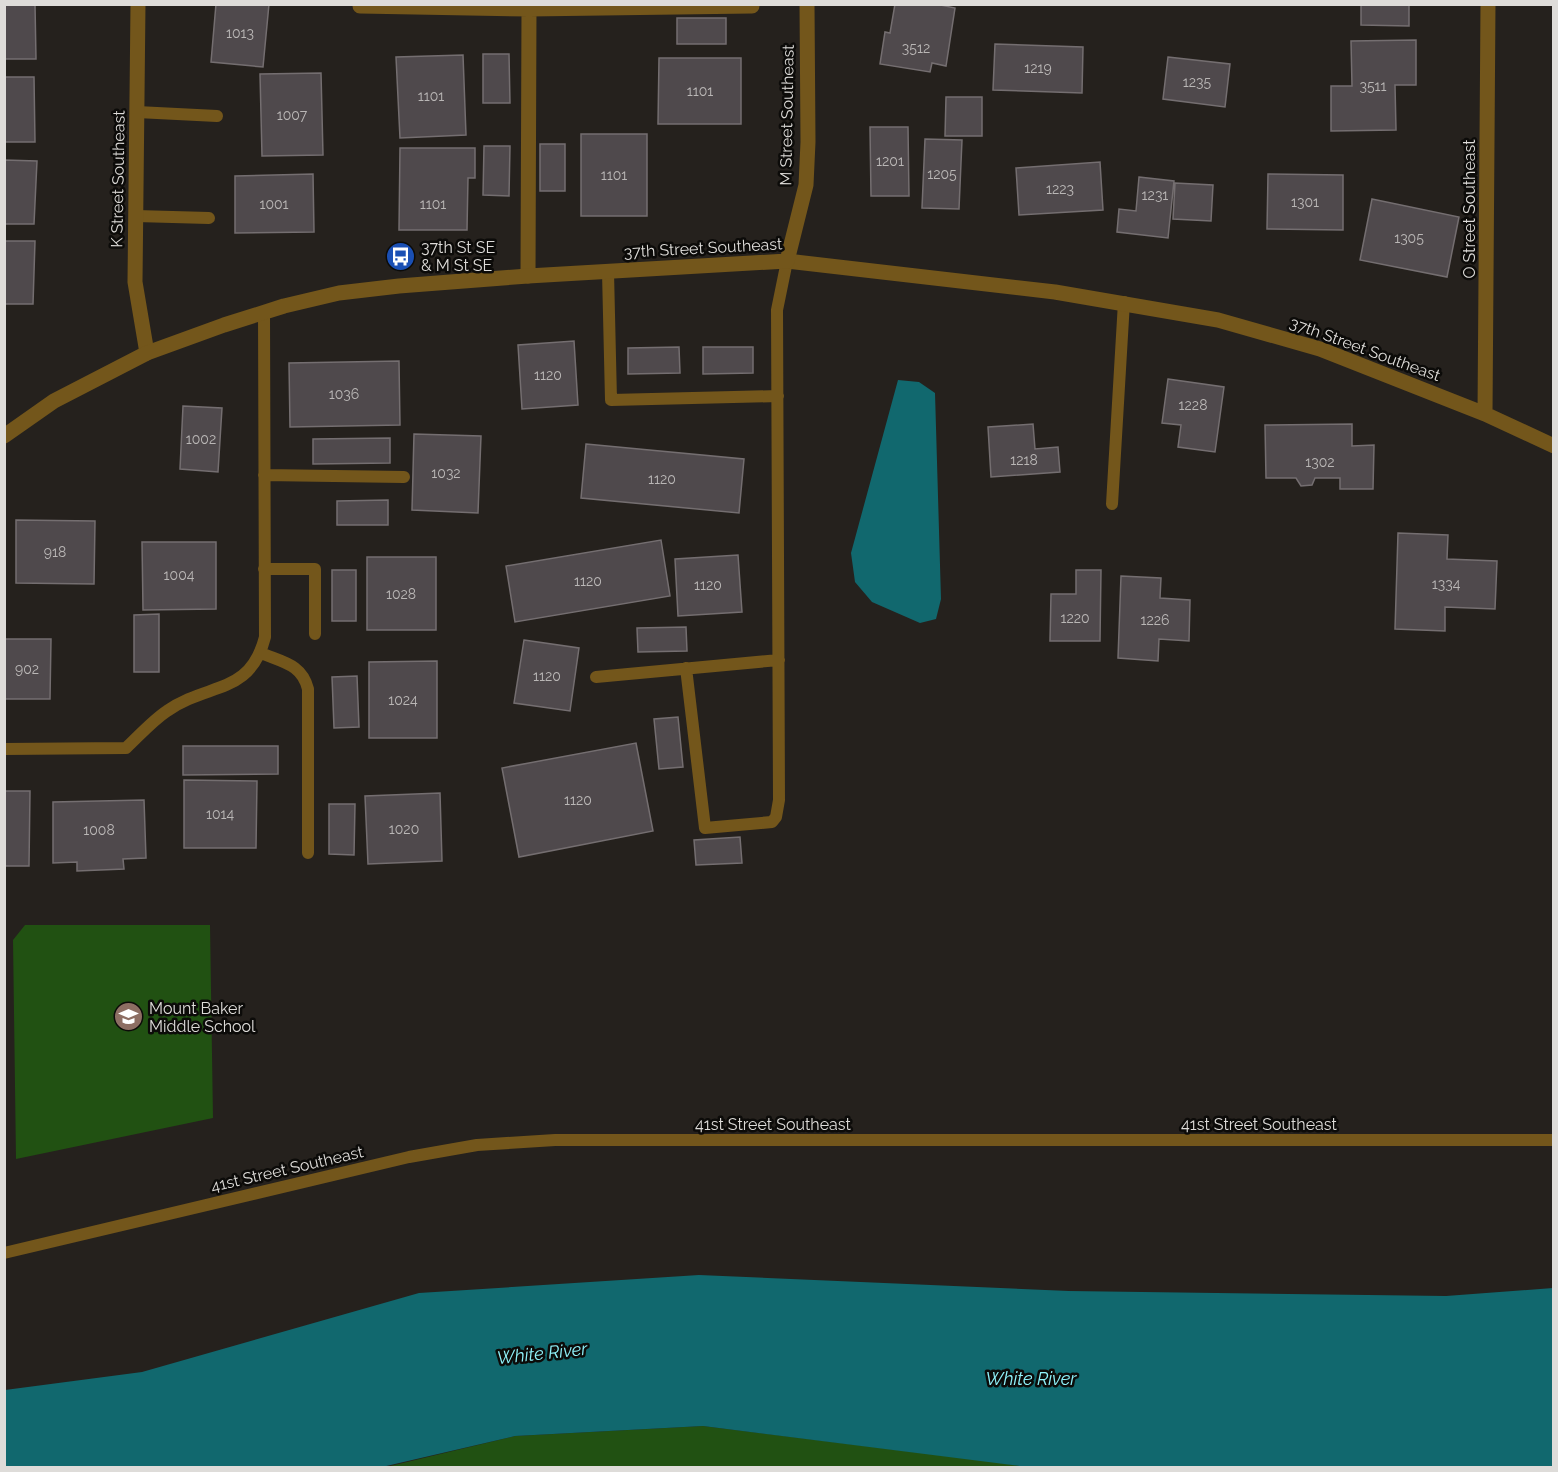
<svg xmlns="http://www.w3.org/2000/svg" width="1558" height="1472" viewBox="0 0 1558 1472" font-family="Raleway,sans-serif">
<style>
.green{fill:#215112}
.water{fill:#11686e}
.building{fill:#4f494c;stroke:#746e70;stroke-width:1.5}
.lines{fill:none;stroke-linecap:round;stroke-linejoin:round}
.service{stroke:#73561b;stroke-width:12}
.minor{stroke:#73561b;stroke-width:15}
.tertiary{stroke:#73561b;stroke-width:15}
.labels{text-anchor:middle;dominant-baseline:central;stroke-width:5;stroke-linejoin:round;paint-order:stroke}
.number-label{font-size:14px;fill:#bab7b6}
.street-label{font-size:16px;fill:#dedcd9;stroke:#0c0b09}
.poi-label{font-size:16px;fill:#dedcd9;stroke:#0c0b09;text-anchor:start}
.water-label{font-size:18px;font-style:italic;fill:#90f3fb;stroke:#0c0b09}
</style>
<rect width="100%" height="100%" fill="#25211d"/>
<!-- green -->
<path class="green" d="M25,925h185l3,193 -197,41 -3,-219z
M703,1426l292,36 32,5 -645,1 133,-32z"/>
<!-- water -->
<path class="water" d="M898,380l21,2 16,11 6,206 -5,20 -16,4 -48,-21 -17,-20 -4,-29z
M699,1275l370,16 377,5 107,-8v179h-526l-324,-41 -188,10 -133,31h-377v-77l137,-18 277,-79z"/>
<!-- building -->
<path class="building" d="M4,4h31l1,55h-32z
M216,4h53l-6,63 -52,-5z
M895,4h41l19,4 -9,58 -14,-3 -2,9 -50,-8 5,-32 5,1z
M1361,4h48v22l-48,-1z
M677,18h49v26h-49z
M1416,40v45h-21l1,45 -65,1v-45h21l-1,-45z
M995,44l88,3 -1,46 -89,-3z
M483,54h26l1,49h-27z
M463,55l3,80 -66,3 -4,-81z
M1168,57l62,7 -5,43 -62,-8z
M659,58h82v66h-83z
M321,73l2,82 -61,1 -2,-82z
M4,77h30l1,65h-31z
M946,97h36v39h-37z
M870,127h38l1,69h-38z
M581,134h66v82h-66z
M925,139l37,1 -3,69 -37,-1z
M540,144h25v47h-25z
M484,146h26l-1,50 -26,-1z
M400,148h75v30h-7l-1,52h-68z
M4,160l33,1 -3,63h-30z
M1100,162l3,48 -84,5 -3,-47z
M313,174l1,58 -79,1v-57z
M1268,174l75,1v55l-76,-1z
M1139,177l35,4 -6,57 -51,-6 2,-23 17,2z
M1175,183l38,2 -2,36 -38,-2z
M1372,199l87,18 -12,60 -87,-17z
M4,241h31l-2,63h-29z
M574,341l4,64 -56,4 -4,-64z
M679,347l1,26 -52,1v-26z
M703,347h50v26l-50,1z
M399,361l1,64 -110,2 -1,-64z
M1168,379l56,8 -9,65 -37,-5 3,-22 -19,-2z
M183,406l39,2 -4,64 -38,-3z
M1033,424l2,25 23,-2 2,25 -69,5 -3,-50z
M1352,424v22l22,-1 -1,44h-33v-11h-25l-3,7 -11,1 -5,-8h-30l-1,-53z
M414,434l67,2 -3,77 -66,-3z
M390,438v25l-77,1v-25z
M586,444l158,15 -5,54 -158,-15z
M388,500v25h-51v-24z
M16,520l79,1 -1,63 -78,-1z
M1398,533l50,2 -1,24 50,2 -2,48 -50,-2v24l-50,-2z
M661,540l9,56 -155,26 -9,-56z
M142,542h74v67l-73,1z
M738,555l4,57 -64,4 -3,-57z
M367,557h69v73h-69z
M332,570h24v51h-24z
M1076,570h25l-1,71h-50l1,-47h25z
M1121,576l40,2 -1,20 30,2 -1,41 -30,-2 -1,22 -40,-3z
M159,614v58h-25v-57z
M686,627l1,24 -49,1 -1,-24z
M4,639h47l-1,60h-46z
M524,640l55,8 -9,63 -56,-8z
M437,661v77h-68v-76z
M357,676l2,51 -25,1 -2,-51z
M678,717l5,50 -24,2 -5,-50z
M636,743l17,88 -134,26 -17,-89z
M183,746h95v28l-95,1z
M184,780l73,1 -1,67h-72z
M4,791h26l-1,75h-25z
M440,793l2,68 -74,3 -3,-68z
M144,800l2,58 -23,1 1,10 -47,2v-9l-24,1v-61z
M329,804h26l-1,51 -25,-1z
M740,837l2,26 -46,2 -2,-25z"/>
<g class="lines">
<!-- service -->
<path class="service" d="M137,112l80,4
M136,216l73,2
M608,272l3,128 167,-4
M264,475l140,2
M1112,504l12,-202
M264,569h51v65
M261,653c21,9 41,11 47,36v164
M686,668l19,160 67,-6 4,-5 3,-17 -2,-490 10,-49
M596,677l183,-17
M4,749l122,-1c13,-12 26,-27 41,-37 41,-29 83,-15 98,-74l-1,-325
M4,1253l405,-96 68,-12 78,-5h999"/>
<!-- minor -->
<path class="minor" d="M138,4l-3,278 12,71
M360,6l169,3 223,-3
M787,261l268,31 163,28 102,29 165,65 69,32
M528,276l1,-267
M1485,414l3,-410"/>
<!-- tertiary -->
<path class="tertiary" d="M4,436l50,-35 93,-48 77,-28 60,-19 55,-13 60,-7 129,-10 259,-15 19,-76 2,-43 -1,-138"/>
</g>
<!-- icons -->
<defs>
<symbol id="bus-disc" viewBox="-11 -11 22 22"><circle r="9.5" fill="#1a4fb4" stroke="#0c0b09"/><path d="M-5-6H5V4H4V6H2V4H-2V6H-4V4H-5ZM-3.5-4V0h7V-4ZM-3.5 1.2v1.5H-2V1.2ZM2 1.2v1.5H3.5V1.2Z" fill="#fff"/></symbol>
<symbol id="school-disc" viewBox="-11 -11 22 22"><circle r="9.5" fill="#8d6e63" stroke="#0c0b09"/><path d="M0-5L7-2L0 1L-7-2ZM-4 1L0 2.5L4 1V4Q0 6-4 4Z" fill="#fff"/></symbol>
</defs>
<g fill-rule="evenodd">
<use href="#bus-disc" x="384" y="240" width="33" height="33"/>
<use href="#school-disc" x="112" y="1000" width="33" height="33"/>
</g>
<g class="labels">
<!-- number labels -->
<g class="number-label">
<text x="240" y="33">1013</text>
<text x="916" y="48">3512</text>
<text x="1038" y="68">1219</text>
<text x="1197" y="82">1235</text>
<text x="1373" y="86">3511</text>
<text x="700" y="91">1101</text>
<text x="431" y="96">1101</text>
<text x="292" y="115">1007</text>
<text x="890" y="161">1201</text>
<text x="942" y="174">1205</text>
<text x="614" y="175">1101</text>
<text x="1060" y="189">1223</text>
<text x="1155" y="195">1231</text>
<text x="1305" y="202">1301</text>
<text x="274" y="204">1001</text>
<text x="433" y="204">1101</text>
<text x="1409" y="238">1305</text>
<text x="548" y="375">1120</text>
<text x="344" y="394">1036</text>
<text x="1193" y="405">1228</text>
<text x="201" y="439">1002</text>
<text x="1024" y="460">1218</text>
<text x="1320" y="462">1302</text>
<text x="446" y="473">1032</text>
<text x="662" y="479">1120</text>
<text x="55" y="552">918</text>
<text x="179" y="575">1004</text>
<text x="588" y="581">1120</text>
<text x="1446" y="584">1334</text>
<text x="708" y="585">1120</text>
<text x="401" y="594">1028</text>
<text x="1075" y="618">1220</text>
<text x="1155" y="620">1226</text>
<text x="27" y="669">902</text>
<text x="547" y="676">1120</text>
<text x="403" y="700">1024</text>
<text x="578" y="800">1120</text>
<text x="220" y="814">1014</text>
<text x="404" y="829">1020</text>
<text x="99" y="830">1008</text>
</g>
<!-- street labels -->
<g class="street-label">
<text transform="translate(787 115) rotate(-89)">M Street Southeast</text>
<text transform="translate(118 179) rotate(-89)">K Street Southeast</text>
<text transform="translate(1469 209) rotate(-90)">O Street Southeast</text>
<text transform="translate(703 248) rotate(-3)">37th Street Southeast</text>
<text transform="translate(1365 349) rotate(20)">37th Street Southeast</text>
<text x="773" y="1124">41st Street Southeast</text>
<text x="1259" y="1124">41st Street Southeast</text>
<text transform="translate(287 1169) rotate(-13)">41st Street Southeast</text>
</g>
<!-- poi labels -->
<g class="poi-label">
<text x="421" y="247">37th St SE<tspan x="421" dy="18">&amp; M St SE</tspan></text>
<text x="149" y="1008">Mount Baker<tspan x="149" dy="18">Middle School</tspan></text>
</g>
<!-- water labels -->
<g class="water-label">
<text transform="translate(542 1353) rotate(-6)">White River</text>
<text x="1031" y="1378">White River</text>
</g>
</g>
<!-- border -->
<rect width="1558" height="1472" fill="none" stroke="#dedcd9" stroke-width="12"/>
</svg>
